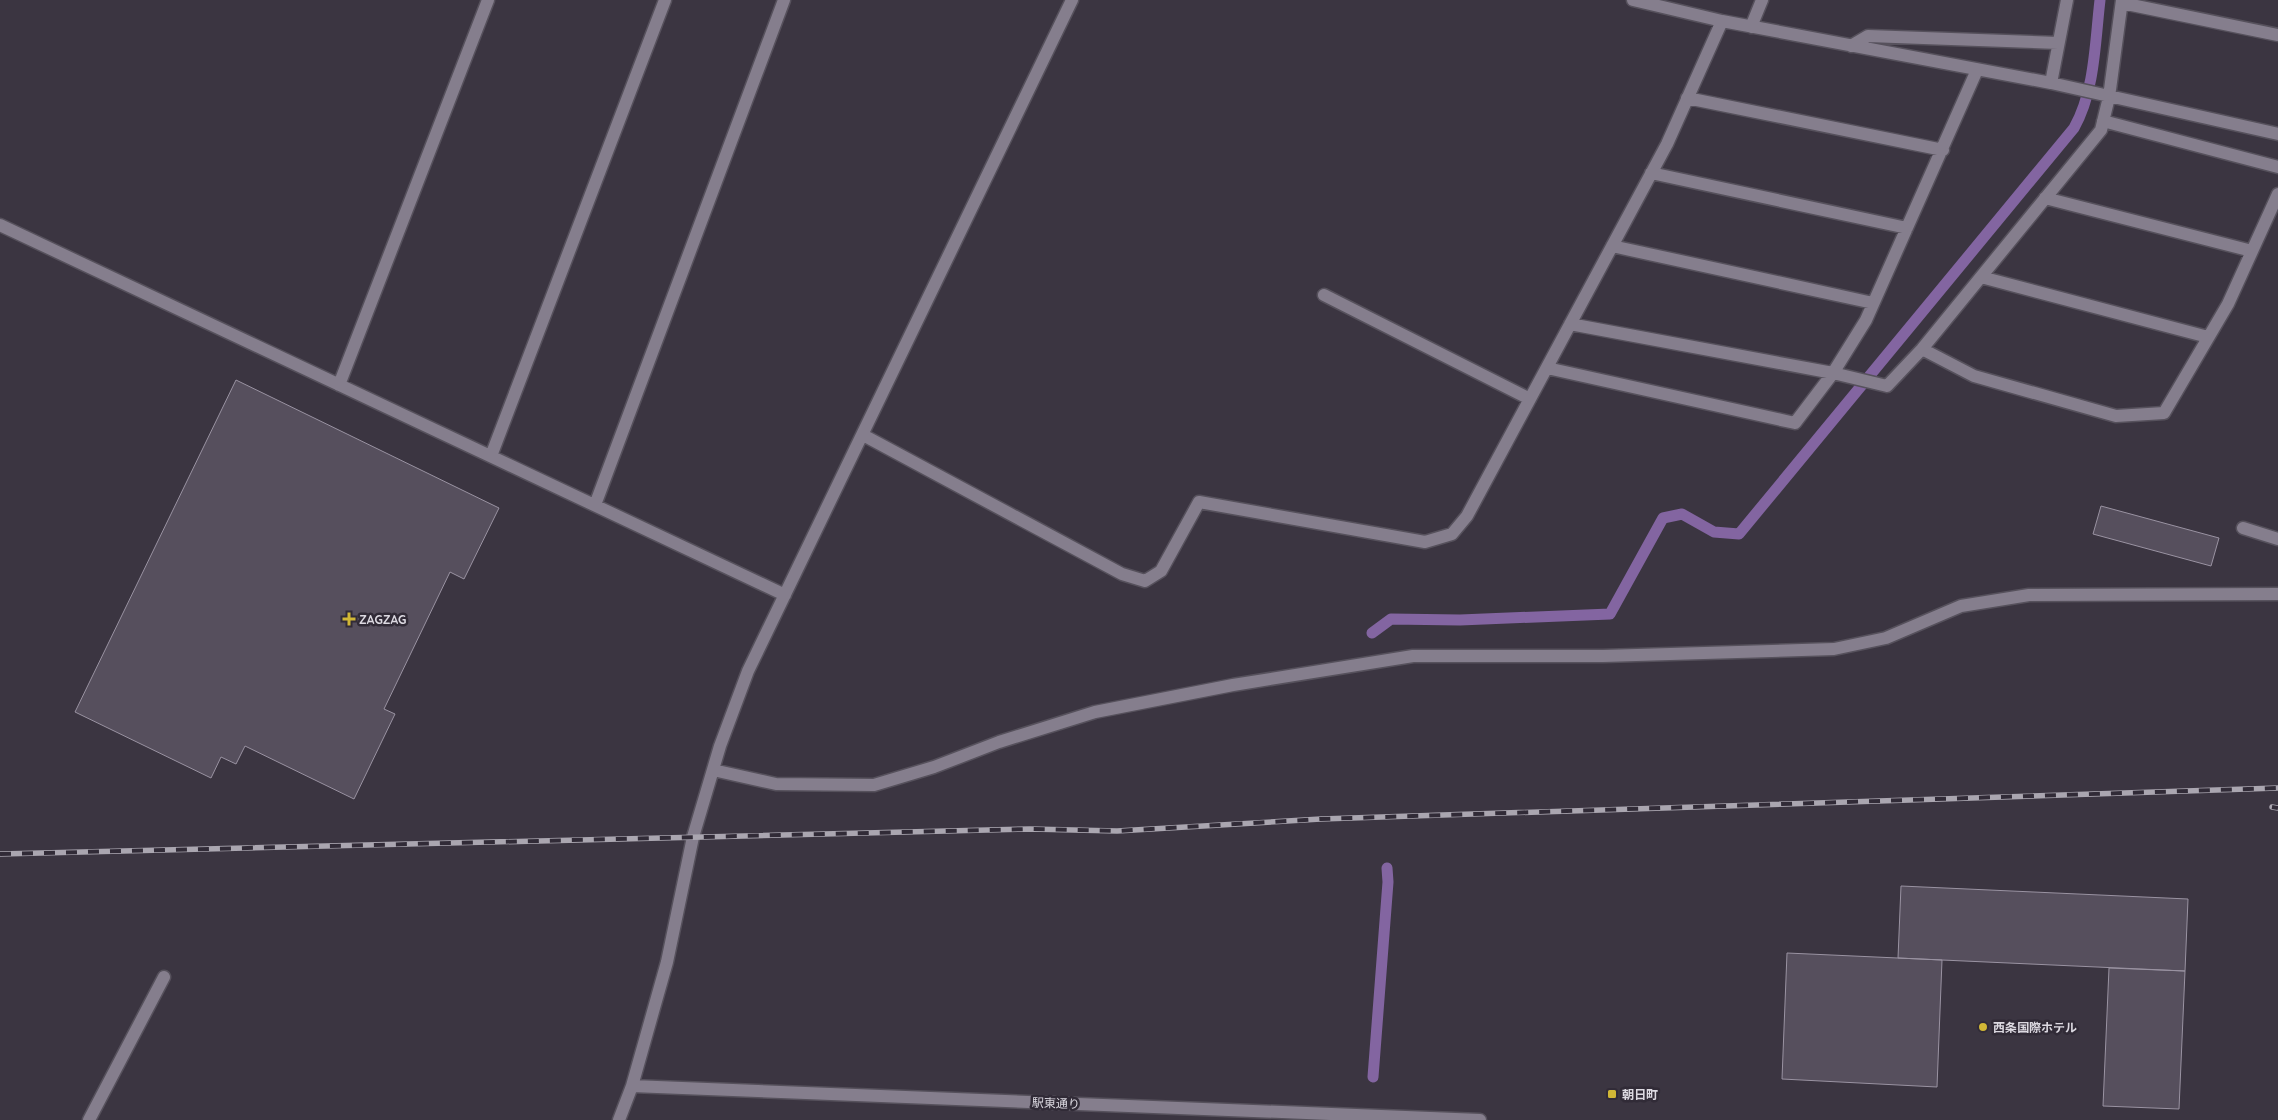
<svg xmlns="http://www.w3.org/2000/svg" width="2278" height="1120" viewBox="0 0 2278 1120" font-family="Quicksand,'Noto Sans JP',sans-serif">
<style>
.lines{fill:none;stroke-linecap:round;stroke-linejoin:round}
.stream{stroke:#8365a1;stroke-width:11}
.building{fill:#564f5d;stroke:#9a93a2}
.minor-casing{stroke:#56515c;stroke-width:15}
.minor{stroke:#857e8d;stroke-width:12}
.rail-casing{stroke:#aaa6b0;stroke-width:5.5}
.rail{stroke:#312b37;stroke-width:4;stroke-dasharray:11;stroke-linecap:butt}
.poi-dot{fill:#d1b736;stroke:#312b37;stroke-width:2}
.labels{text-anchor:middle;dominant-baseline:central;stroke-width:5;stroke-linejoin:round;paint-order:stroke}
.poi-label{font-size:12px;font-weight:bold;fill:#dcd9e1;stroke:#312b37;text-anchor:start}
.street-label{font-size:12px;fill:#dcd9e1;stroke:#312b37}
</style>
<rect width="100%" height="100%" fill="#3b3541"/>
<g class="lines">
<!-- stream -->
<path class="stream" d="M1372,633l19,-14 69,1 150,-6 53,-96 19,-4 32,18 25,2 335,-406c21,-37 21,-86 26,-128
M1373,1077l15,-195 -1,-14"/>
</g>
<!-- building -->
<path class="building" d="M236,380l263,128 -35,71 -14,-7 -66,137 11,5 -41,85 -109,-53 -9,18 -15,-7 -10,21 -136,-66z
M2101,506l118,32 -8,28 -118,-32z
M1901,886l287,13 -3,72 -287,-13z
M1787,953l155,7 -5,127 -155,-8z
M2109,968l76,3 -6,138 -76,-3z"/>
<g class="lines">
<defs>
<path id="minor" d="M1633,0l89,21 329,62 227,51
M2122,3l156,32
M1751,27l11,-27
M1851,46l17,-10 190,7
M2051,83l16,-83
M1687,98l256,52
M2103,121l175,46
M1651,173l256,55
M2045,198l207,53
M0,225l785,370
M1612,246l261,57
M1981,277l227,60
M1324,295l206,104
M1570,324l263,49 54,13 35,-37 179,-219 8,-33 13,-97
M1922,349l52,27 142,40 48,-3 64,-109 50,-110
M1547,368l248,55 38,-50 33,-53 111,-250
M339,385l149,-385
M863,435l259,139 23,7 16,-10 38,-69 226,40 27,-8 15,-18 200,-372 55,-123
M491,456l174,-456
M595,505l189,-505
M2243,528l35,11
M713,770l63,14 98,1 60,-18 65,-25 96,-30 138,-27 180,-29h190l231,-7 52,-11 75,-32 68,-11 249,-1
M632,1086l848,34
M89,1120l75,-143
M619,1120l13,-34 35,-124 26,-125 27,-91 28,-75 324,-671"/>
</defs>
<!-- minor casing -->
<use href="#minor" class="minor-casing"/>
<!-- minor -->
<use href="#minor" class="minor"/>
<defs>
<path id="rail" d="M2272,807l6,1
M0,854l1030,-25 87,2 204,-12 957,-31"/>
</defs>
<!-- rail casing -->
<use href="#rail" class="rail-casing"/>
<!-- rail -->
<use href="#rail" class="rail"/>
</g>
<!-- markers -->
<g class="poi-dot">
<path d="M346.5 611.5h5v5h5v5h-5v5h-5v-5h-5v-5h5z"/>
<circle cx="1983" cy="1027" r="5"/>
<rect x="1607" y="1089" width="10" height="10" rx="2.5"/>
</g>
<g class="labels">
<!-- poi labels -->
<g class="poi-label">
<text x="359" y="619">ZAGZAG</text>
<text x="1993" y="1027">西条国際ホテル</text>
<text x="1622" y="1094">朝日町</text>
</g>
<!-- street labels -->
<g class="street-label">
<text transform="translate(1056 1103) rotate(2)">駅東通り</text>
</g>
</g>
</svg>
